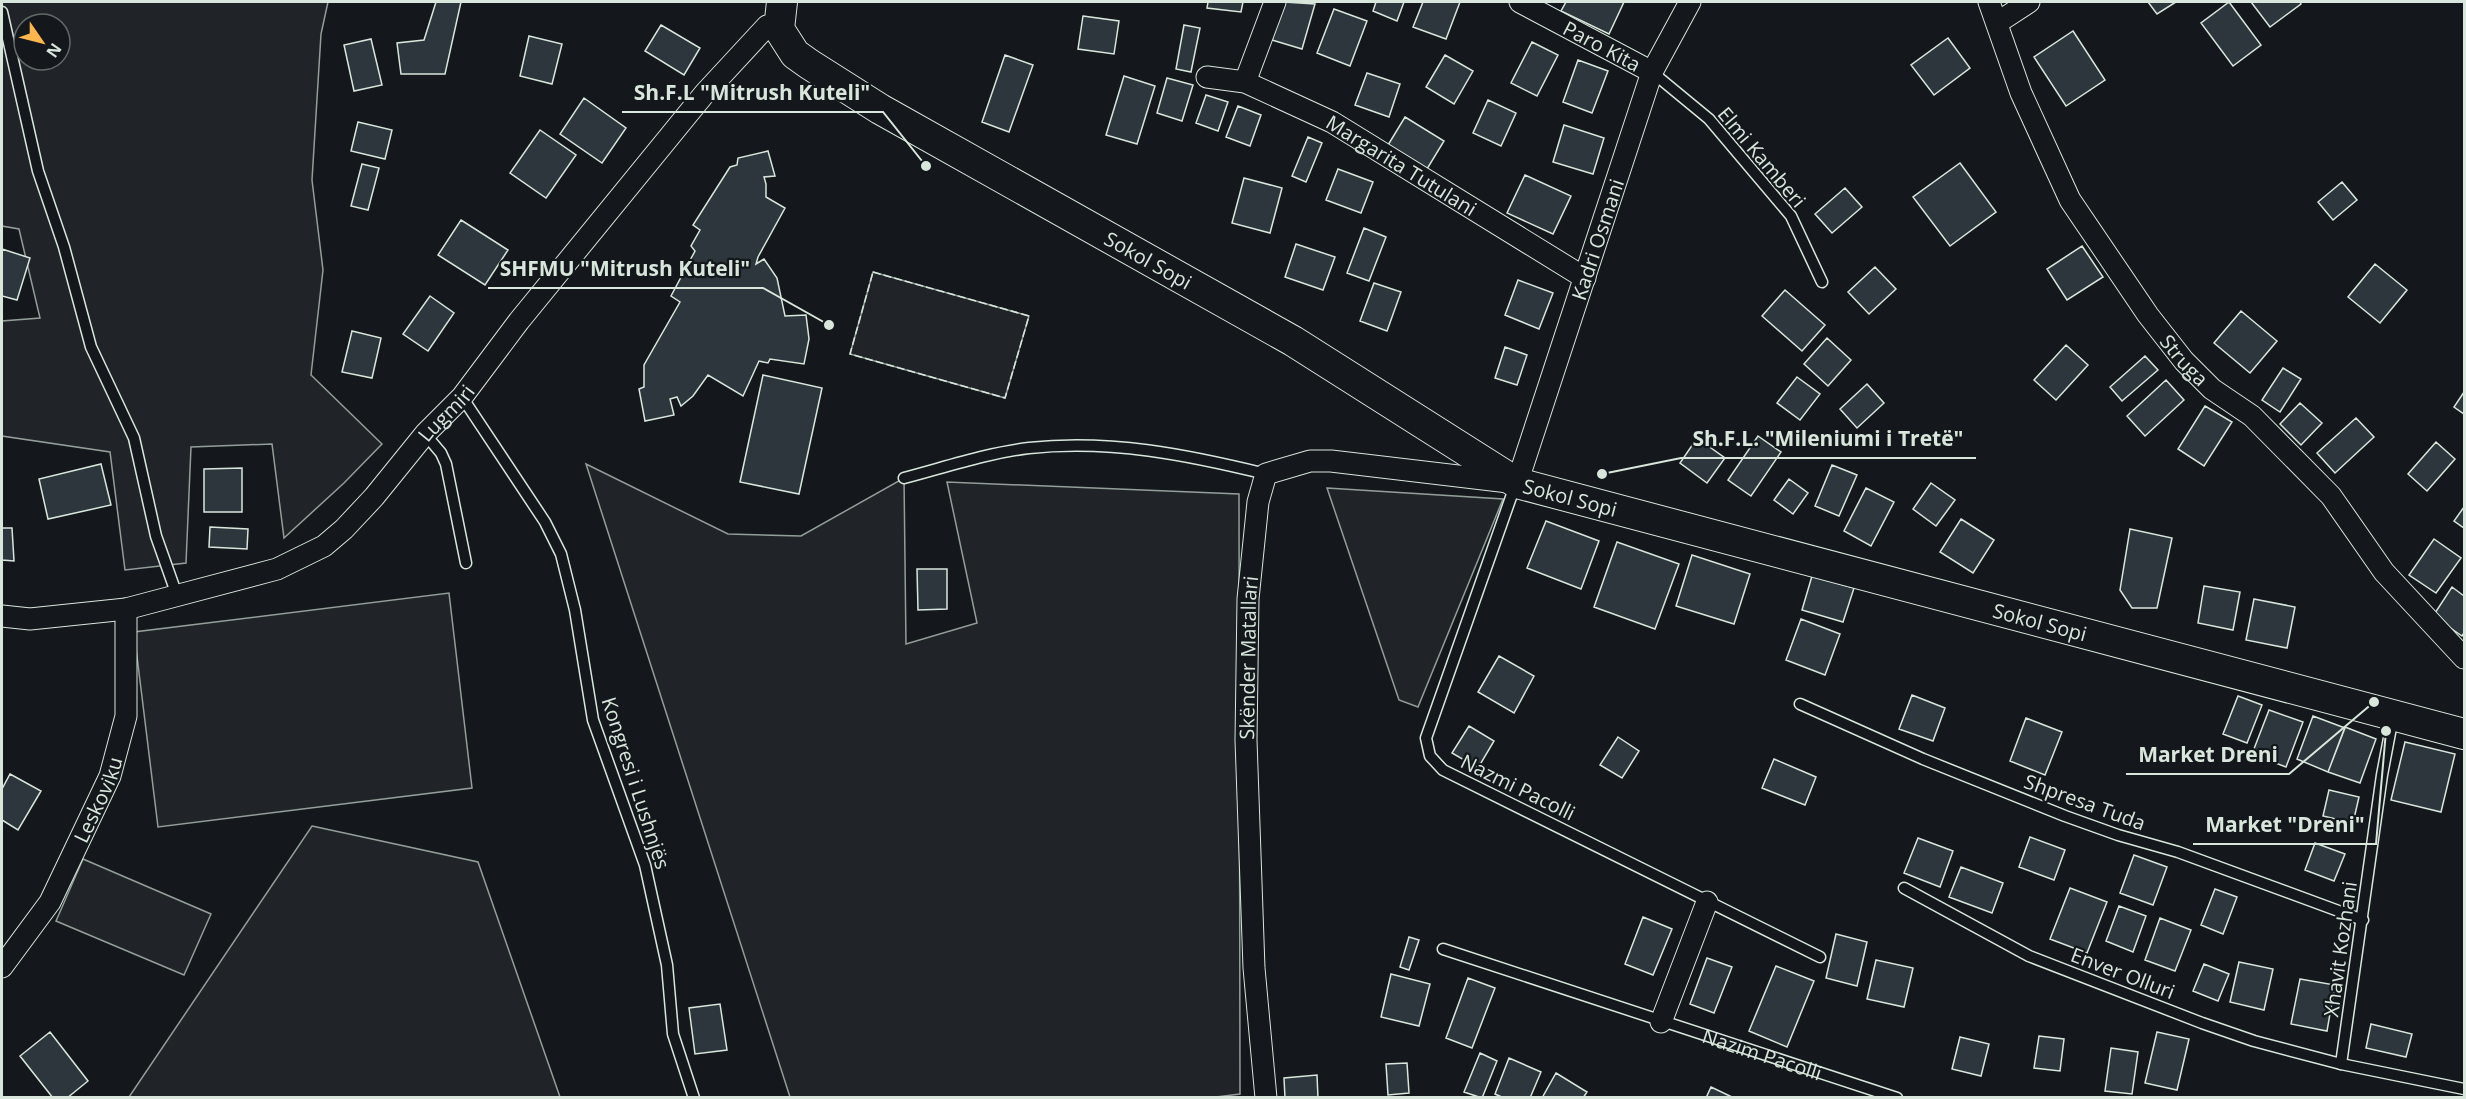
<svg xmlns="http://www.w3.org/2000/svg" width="2466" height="1099" viewBox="0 0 2466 1099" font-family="'Open Sans',sans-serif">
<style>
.green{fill:#202428;stroke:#939e99;stroke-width:1.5;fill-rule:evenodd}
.building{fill:#2c363c;stroke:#d8e6dc;stroke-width:1.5}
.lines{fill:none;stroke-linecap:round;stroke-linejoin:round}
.lane-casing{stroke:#d8e6dc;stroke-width:13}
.street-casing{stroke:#d8e6dc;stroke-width:23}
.secondary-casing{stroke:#d8e6dc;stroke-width:32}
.lane{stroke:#14181c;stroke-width:10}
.street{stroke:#14181c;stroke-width:21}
.secondary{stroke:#14181c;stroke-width:30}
.fence{stroke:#d8e6dc;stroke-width:1.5;stroke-dasharray:8 3;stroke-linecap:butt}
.labels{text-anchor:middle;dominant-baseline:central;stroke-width:4.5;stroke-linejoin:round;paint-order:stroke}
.street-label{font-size:20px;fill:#d8e6dc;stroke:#14181c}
.leader{fill:none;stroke:#d8e6dc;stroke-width:2}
.callout-dot{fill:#d8e6dc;stroke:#14181c;stroke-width:2}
.callout-label{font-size:21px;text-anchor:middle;font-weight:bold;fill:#d8e6dc;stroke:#14181c;stroke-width:4.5;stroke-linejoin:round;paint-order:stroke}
</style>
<rect width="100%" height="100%" fill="#14181c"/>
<!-- green -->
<path class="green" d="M2,2h326l-7,32 -9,146 11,90 -12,105 71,69 -38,39 -60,55 -12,-94 -81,3 -5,116 -61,7 -15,-118 -108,-16v-115l38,-3 -21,-89 -17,-3zM24,24h36v36h-36z
M873,272l156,44 -24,82 -155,-44z
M586,464l142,70 73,2 103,-58 2,166 71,-21 -30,-141 292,12 1,600 -32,4 -418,-1z
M1327,488l176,11 -85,208 -19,-7z
M449,593l23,195 -314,39 -24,-195z
M312,826l166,36 82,235h-431z
M83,859l128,55 -27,61 -128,-54z"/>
<!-- building -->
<path class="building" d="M436,2h25l-16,72h-44l-4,-31 27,-3z
M1208,2h35l-2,10 -34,-4z
M1284,2l31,2 -13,45 -30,-9z
M1376,2h28l-7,19 -24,-10z
M1423,2h37l-14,37 -33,-12z
M1566,2h58l-15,32 -48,-23z
M2148,2h28l-19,12z
M2229,2l32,43 -28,21 -32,-43z
M2251,2h49l1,2 -31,23z
M1334,9l33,12 -17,45 -33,-13z
M1083,16l36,5 -5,33 -36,-5z
M661,25l39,23 -16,27 -39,-24z
M1184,25l16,3 -9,44 -15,-3z
M2073,31l32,49 -39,26 -32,-49z
M529,36l33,8 -10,40 -32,-8z
M1948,38l22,30 -36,27 -23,-30z
M371,39l11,46 -28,6 -10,-46z
M1532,42l26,13 -21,41 -26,-13z
M1005,55l28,10 -24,67 -27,-10z
M1445,55l28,16 -19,33 -28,-17z
M1578,60l30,11 -16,42 -29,-11z
M1367,73l33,11 -11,33 -34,-12z
M1124,76l31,10 -18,58 -31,-9z
M1167,78l26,7 -11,36 -25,-8z
M1206,95l22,7 -10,29 -22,-8z
M584,98l42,30 -24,35 -42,-29z
M1488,100l28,13 -15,33 -28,-13z
M1238,106l23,9 -11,31 -24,-9z
M1405,117l39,24 -17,28 -39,-24z
M358,122l34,8 -7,29 -34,-8z
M1564,125l40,13 -11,36 -40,-12z
M540,130l36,25 -30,43 -36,-25z
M1308,137l14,6 -16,39 -14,-6z
M768,151l7,25 -11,1 2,7v13l19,11 -27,49 -2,7 8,-5 13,19 8,38 21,-1 3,24 -5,25 -34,-5 -2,4 -9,-2 -16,35 -35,-21 -15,21 -12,10 -4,-9 -7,2 4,16 -29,6 -6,-32 5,-2v-22l36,-63 -9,-6 24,-45 -4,-5 9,-16 -7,-5 37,-58 7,-2 1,-7z
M1960,163l36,49 -46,34 -37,-49z
M362,164l17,4 -11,42 -17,-4z
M1338,169l35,13 -12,31 -35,-13z
M1525,175l46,21 -18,38 -46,-21z
M1244,178l38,10 -12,45 -38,-10z
M2342,182l15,18 -24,20 -15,-18z
M1845,188l17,19 -30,26 -17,-19z
M461,220l47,30 -23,35 -47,-30z
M1364,228l22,9 -17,44 -22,-8z
M1296,244l39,13 -12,33 -38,-13z
M2082,246l21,31 -36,23 -20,-31z
M2,249l28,9 -13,42 -15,-4z
M2375,264l32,26 -27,33 -32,-26z
M1875,267l21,22 -27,25 -21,-22z
M1518,280l35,13 -14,36 -34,-14z
M1374,283l27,9 -14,39 -27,-10z
M1785,290l40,35 -23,26 -40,-35z
M430,296l24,17 -26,38 -25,-17z
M2241,311l36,30 -27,32 -36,-30z
M352,331l29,7 -9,40 -30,-6z
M1827,338l24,22 -23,26 -24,-22z
M2066,345l22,20 -32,35 -22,-20z
M1505,347l22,8 -10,30 -22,-7z
M2145,356l13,14 -36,31 -12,-14z
M2283,368l18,11 -21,33 -18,-12z
M763,375l59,13 -23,106 -59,-12z
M1797,377l23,17 -20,26 -23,-17z
M2166,380l18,20 -39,36 -18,-20z
M1867,384l17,19 -27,25 -17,-19z
M2464,392v22l-10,-7z
M2300,403l22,20 -21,22 -21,-21z
M2205,406l27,16 -28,44 -26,-17z
M2356,418l18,19 -39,36 -18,-20z
M1758,436l23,16 -30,44 -23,-16z
M1697,438l28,20 -18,25 -27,-20z
M2436,442l19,17 -28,32 -19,-17z
M101,464l10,41 -63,14 -9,-40z
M1832,465l25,10 -18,41 -24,-10z
M242,468v44h-38v-43z
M1789,479l19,14 -15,21 -19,-14z
M1931,483l24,17 -19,26 -23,-17z
M1866,488l28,14 -23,44 -27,-15z
M2464,507v21l-10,-7z
M1961,519l33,21 -21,33 -33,-21z
M1546,521l53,20 -18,48 -54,-21z
M210,527l38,2 -1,20 -38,-2z
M2,528h10l2,33 -12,-1z
M2130,529l42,9 -15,70h-25l-12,-18z
M2434,539l27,19 -25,35 -27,-18z
M1617,542l62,22 -24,65 -61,-22z
M1692,555l58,19 -16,50 -58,-18z
M917,569h30v40l-29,1z
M1812,576l42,12 -11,34 -41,-12z
M2204,586l36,6 -7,38 -35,-7z
M2452,587l12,9v37l-2,3 -29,-20z
M2254,599l41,8 -8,41 -41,-8z
M1801,619l39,15 -15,41 -39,-15z
M1499,656l35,20 -20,37 -36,-21z
M1912,695l33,13 -12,33 -34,-12z
M2238,696l24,9 -15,38 -24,-9z
M2269,710l34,12 -17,45 -34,-13z
M2313,716l32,12 -17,44 -31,-13z
M2026,718l36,14 -17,43 -35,-14z
M1469,726l25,15 -16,27 -26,-15z
M2345,727l31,12 -16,44 -32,-11z
M1618,737l21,14 -17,27 -22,-13z
M2405,742l50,12 -14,58 -50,-12z
M1774,759l42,18 -11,28 -43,-17z
M10,774l31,17 -23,39 -16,-10v-31z
M2329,790l30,7 -6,26 -30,-7z
M2030,837l35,13 -11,30 -35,-13z
M1918,838l35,13 -13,36 -36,-14z
M2315,843l30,11 -11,27 -29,-11z
M2134,855l33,12 -14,38 -33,-12z
M1961,867l42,16 -11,30 -43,-16z
M2070,888l37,14 -20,51 -37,-14z
M2215,889l22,8 -14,37 -22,-9z
M2119,906l27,10 -13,36 -27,-11z
M1643,917l29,12 -19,46 -28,-11z
M2160,918l31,12 -16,41 -30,-11z
M1836,934l31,8 -10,44 -31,-8z
M1409,937l10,3 -10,30 -9,-3z
M1707,958l25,9 -18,46 -24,-9z
M1876,960l37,8 -9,39 -37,-8z
M2239,962l34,7 -9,41 -34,-8z
M2204,964l25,10 -11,27 -25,-10z
M1776,966l38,15 -27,66 -38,-16z
M1391,974l39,10 -11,42 -38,-9z
M1468,978l27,10 -23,60 -26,-10z
M2300,979l35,6 -8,46 -36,-7z
M720,1004l7,46 -32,4 -6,-46z
M2371,1024l41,10 -6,23 -40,-9z
M50,1032l38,49 -21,17h-14l-33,-42z
M2157,1032l32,7 -12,51 -32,-7z
M2039,1036l25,3 -4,32 -26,-3z
M1960,1037l29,7 -8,32 -29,-7z
M2111,1048l27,4 -6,42 -27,-3z
M1480,1053l17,8 -15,37 -18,-6z
M1509,1058l32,14 -11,26h-26l-9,-4z
M1407,1063l2,30 -21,2 -2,-31z
M1556,1073l31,19 -4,6h-41z
M1317,1075l1,23h-33l-1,-20z
M1711,1087l21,10v1h-26z"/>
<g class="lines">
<defs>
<g id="lane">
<path d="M2,12l36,159 26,76 27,100 43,91 22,98 22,62"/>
<path d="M1652,72l57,47 82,97 31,66"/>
<path d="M462,397l83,125 16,32 14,56 18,110 52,145 22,100 6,69 21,64"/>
<path d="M425,434l16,19 5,11 20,99"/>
<path d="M904,478c42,-11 83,-25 125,-30 81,-9 159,7 237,26"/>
<path d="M1516,483l-90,255 4,18 13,14 377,187"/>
<path d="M1800,704l123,55 142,57 53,19 60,17 185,68"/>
<path d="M1904,888l125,68 173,67 52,18 87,23 123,25"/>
<path id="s1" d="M1443,949l454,149"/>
<path d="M2341,1064l41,-289 11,-58"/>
</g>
<g id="street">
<path id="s2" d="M1520,2l132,70"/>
<path id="s3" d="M1989,2l32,91 49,107 78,115 36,46 28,28 40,27 79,80 53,76 80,86"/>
<path d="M1997,23l32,-21"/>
<path id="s4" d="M1207,77l38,5 87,40 253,156"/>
<path d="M1245,82l30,-80"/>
<path id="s5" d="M2,616l28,3 96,-10 151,-40 47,-23 20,-17 30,-32 51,-63 37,-37 57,-76 186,-228 62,-67 12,3"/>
<path id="s6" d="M2,967l48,-65 60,-126 16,-60v-107"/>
<path d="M1661,1022l46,-120"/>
<path id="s7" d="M1266,1098l-12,-130 -8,-228 2,-141 10,-97 8,-28 44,-13h21l186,22 135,-411 38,-70"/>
</g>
<g id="secondary">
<path id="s8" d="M782,2l-3,27 16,25 14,10 71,45 413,232 224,142 947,251"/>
</g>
</defs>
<!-- lane casing -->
<use href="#lane" class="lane-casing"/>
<!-- street casing -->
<use href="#street" class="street-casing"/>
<!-- secondary casing -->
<use href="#secondary" class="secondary-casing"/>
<!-- lane -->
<use href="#lane" class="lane"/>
<!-- street -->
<use href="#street" class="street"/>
<!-- secondary -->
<use href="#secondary" class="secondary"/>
<!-- fence -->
<path class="fence" d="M873,272l156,44 -24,82 -155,-44z"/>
</g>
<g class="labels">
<!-- street labels -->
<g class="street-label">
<text stroke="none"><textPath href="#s2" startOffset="93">Paro Kita</textPath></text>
<text transform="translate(1762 157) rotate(50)">Elmi Kamberi</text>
<text stroke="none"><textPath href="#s4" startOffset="216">Margarita Tutulani</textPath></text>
<text stroke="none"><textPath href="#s7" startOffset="1137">Kadri Osmani</textPath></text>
<text stroke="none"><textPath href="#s8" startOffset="466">Sokol Sopi</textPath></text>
<text stroke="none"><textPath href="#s3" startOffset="411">Struga</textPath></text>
<text stroke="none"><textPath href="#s5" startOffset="514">Lugmiri</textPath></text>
<text stroke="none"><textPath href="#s8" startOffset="952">Sokol Sopi</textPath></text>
<text stroke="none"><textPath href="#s8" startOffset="1438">Sokol Sopi</textPath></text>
<text stroke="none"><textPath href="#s7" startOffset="441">Skënder Matallari</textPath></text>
<text transform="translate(636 783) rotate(72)">Kongresi i Lushnjës</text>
<text transform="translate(1518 787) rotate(26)">Nazmi Pacolli</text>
<text stroke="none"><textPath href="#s6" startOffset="194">Leskoviku</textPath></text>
<text transform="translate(2085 802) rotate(20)">Shpresa Tuda</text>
<text transform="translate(2340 949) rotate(-82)">Xhavit Kozhani</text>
<text transform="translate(2123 973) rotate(21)">Enver Olluri</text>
<text stroke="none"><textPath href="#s1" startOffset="336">Nazim Pacolli</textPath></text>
</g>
</g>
<!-- callouts -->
<path class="leader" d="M926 166L883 112H622M829 325L763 288H488M1602 474L1681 458H1976M2374 702L2289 774H2126M2386 731L2376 844H2193"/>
<g class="callout-dot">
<circle cx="926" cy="166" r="6"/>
<circle cx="829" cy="325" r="6"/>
<circle cx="1602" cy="474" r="6"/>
<circle cx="2374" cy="702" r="6"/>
<circle cx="2386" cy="731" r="6"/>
</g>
<g class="callout-label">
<text x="752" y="100">Sh.F.L "Mitrush Kuteli"</text>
<text x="625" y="276">SHFMU "Mitrush Kuteli"</text>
<text x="1828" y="446">Sh.F.L. "Mileniumi i Tretë"</text>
<text x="2208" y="762">Market Dreni</text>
<text x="2285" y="832">Market "Dreni"</text>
</g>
<!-- border -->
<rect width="2466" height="1099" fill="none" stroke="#d8e6dc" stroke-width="6"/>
<!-- north arrow -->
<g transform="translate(42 42) rotate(125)"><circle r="28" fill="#14181c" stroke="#626a69" stroke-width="1.5"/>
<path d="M0-4.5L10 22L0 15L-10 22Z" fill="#ffb74d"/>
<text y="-9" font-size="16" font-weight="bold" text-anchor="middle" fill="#d8e6dc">N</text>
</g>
</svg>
